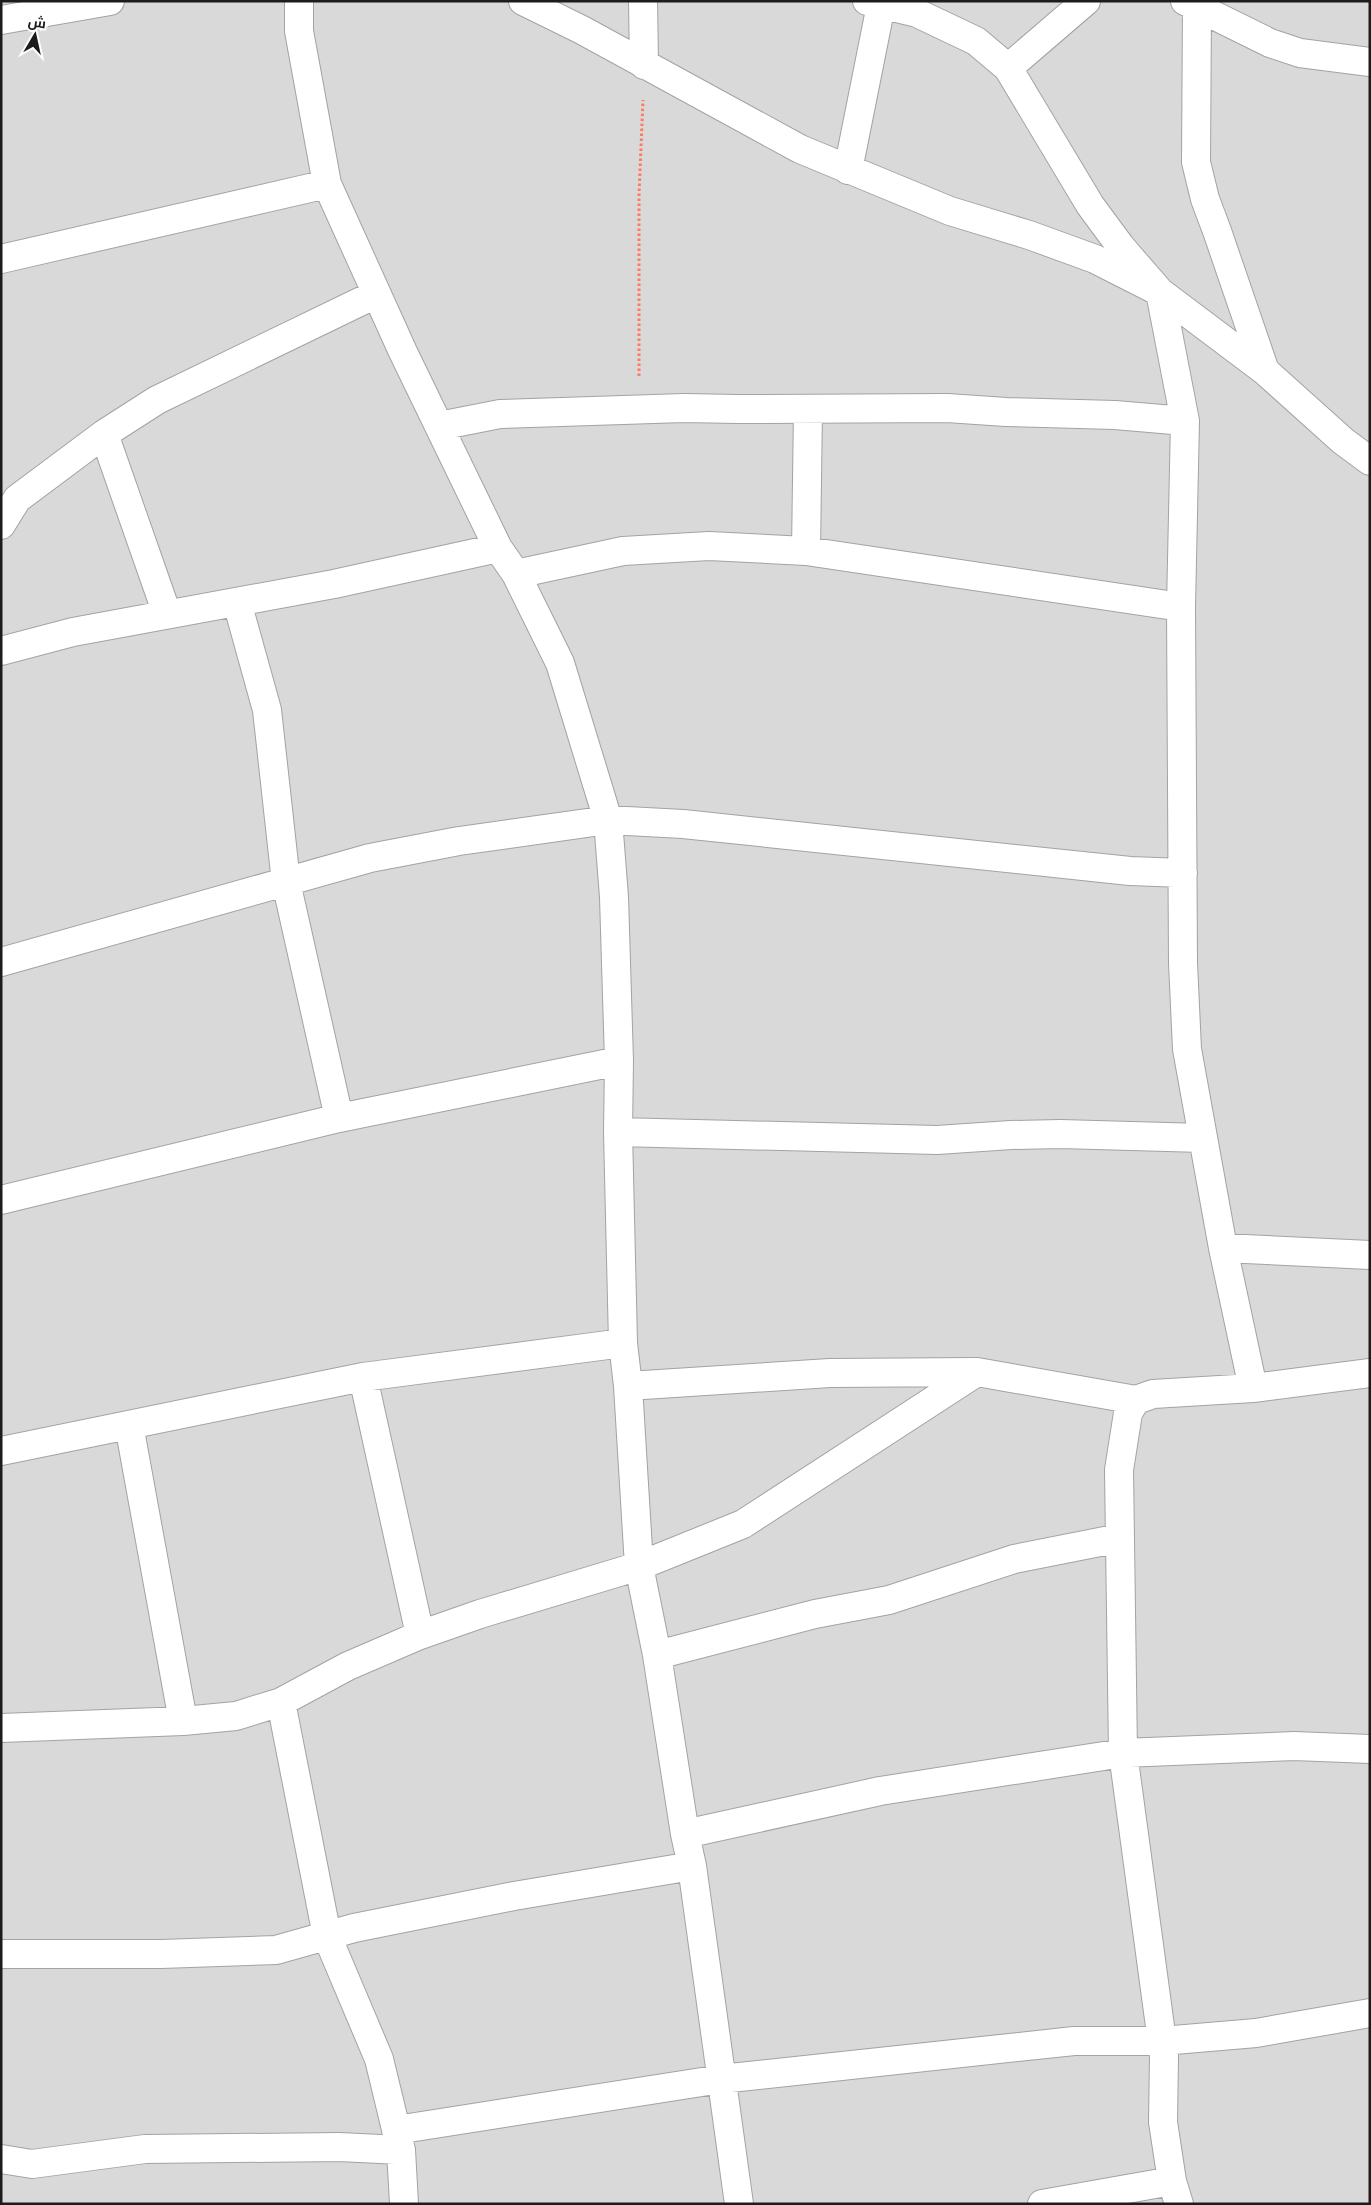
<svg xmlns="http://www.w3.org/2000/svg" width="1371" height="2205" viewBox="0 0 1371 2205" font-family="Quicksand,Cairo,sans-serif">
<style>
.residential{fill:#dad9d9}
.lines{fill:none;stroke-linecap:round;stroke-linejoin:round}
.minor-casing{stroke:#a3a3a3;stroke-width:30}
.path{stroke:#ff7961;stroke-width:3;stroke-dasharray:2.5 2.5;stroke-linecap:butt}
.minor{stroke:#fff;stroke-width:28}
</style>
<rect width="100%" height="100%" fill="#eeeae0"/>
<!-- residential -->
<path class="residential" d="M1,1h1369v2203h-1369z"/>
<g class="lines">
<defs>
<path id="minor" d="M299,1v30l28,153 76,168 95,196 18,26 44,89 48,157 6,77 5,164 -1,71 5,211 5,43 11,180 18,89 28,179 7,32 47,338
M523,1l59,29 218,119 150,62 79,24 66,24 65,33 105,79 78,70 27,20
M643,1l1,64
M867,1l50,12 59,28 32,27 82,137 31,42 39,45 25,129 -4,186 2,356 4,86 36,199 30,140
M1185,1l85,42 30,10 70,9
M1197,7l-1,155 9,37 12,32 48,140
M1,20l109,-19
M1008,68l78,-67
M848,170l33,-165
M1,259l326,-75
M439,426l61,-12 184,-6 54,1 209,-1 59,4 109,3 70,6
M104,434l63,180
M1,525l16,-26 87,-65 53,-34 219,-106
M806,551l2,-142
M516,574l107,-23 86,-5 97,5 375,56
M237,602l30,108 19,172 53,236
M1,651l72,-19 261,-48 164,-36
M1,962l369,-104 89,-17 149,-21 75,4 447,47 53,2
M618,1132l319,8 74,-5 49,-1 143,4
M1,1200l338,-82 280,-57
M1223,1248l147,7
M363,1377l57,258
M628,1386l202,-13 147,-1 159,28 17,-6 100,-6 117,-15
M1136,1400l-8,13 -9,57 4,283 41,303 -1,66 9,59 7,23
M129,1425l54,296
M1,1451l362,-74 260,-34
M657,1655l158,-41 74,-14 125,-41 106,-21
M281,1702l46,234 52,123 22,91 3,54
M1,1728l182,-7 53,-5 45,-14 67,-36 72,-31 60,-21 159,-48 104,-42 234,-152
M685,1834l195,-43 243,-38 171,-7 76,3
M1,1954h160l115,-4 78,-22 160,-32 178,-30
M396,2130l325,-51 353,-38h88l94,-8 114,-20
M1,2159l31,5 113,-15 194,-2 62,3
M1042,2204l130,-23"/>
</defs>
<!-- minor casing -->
<use href="#minor" class="minor-casing"/>
<!-- path -->
<path class="path" d="M639,376v-181l4,-95"/>
<!-- minor -->
<use href="#minor" class="minor"/>
</g>
<!-- border -->
<rect width="1371" height="2205" fill="none" stroke="#1c1c1c" stroke-width="5"/>
<!-- north arrow -->
<g transform="translate(35 35) rotate(9)" stroke="#ffffff" stroke-width="4" paint-order="stroke">
<path d="M0-4L9 19L0 12L-9 19Z" fill="#1c1c1c"/>
<text y="-8" font-size="14" font-weight="bold" text-anchor="middle" fill="#1c1c1c">ش</text>
</g>
</svg>
